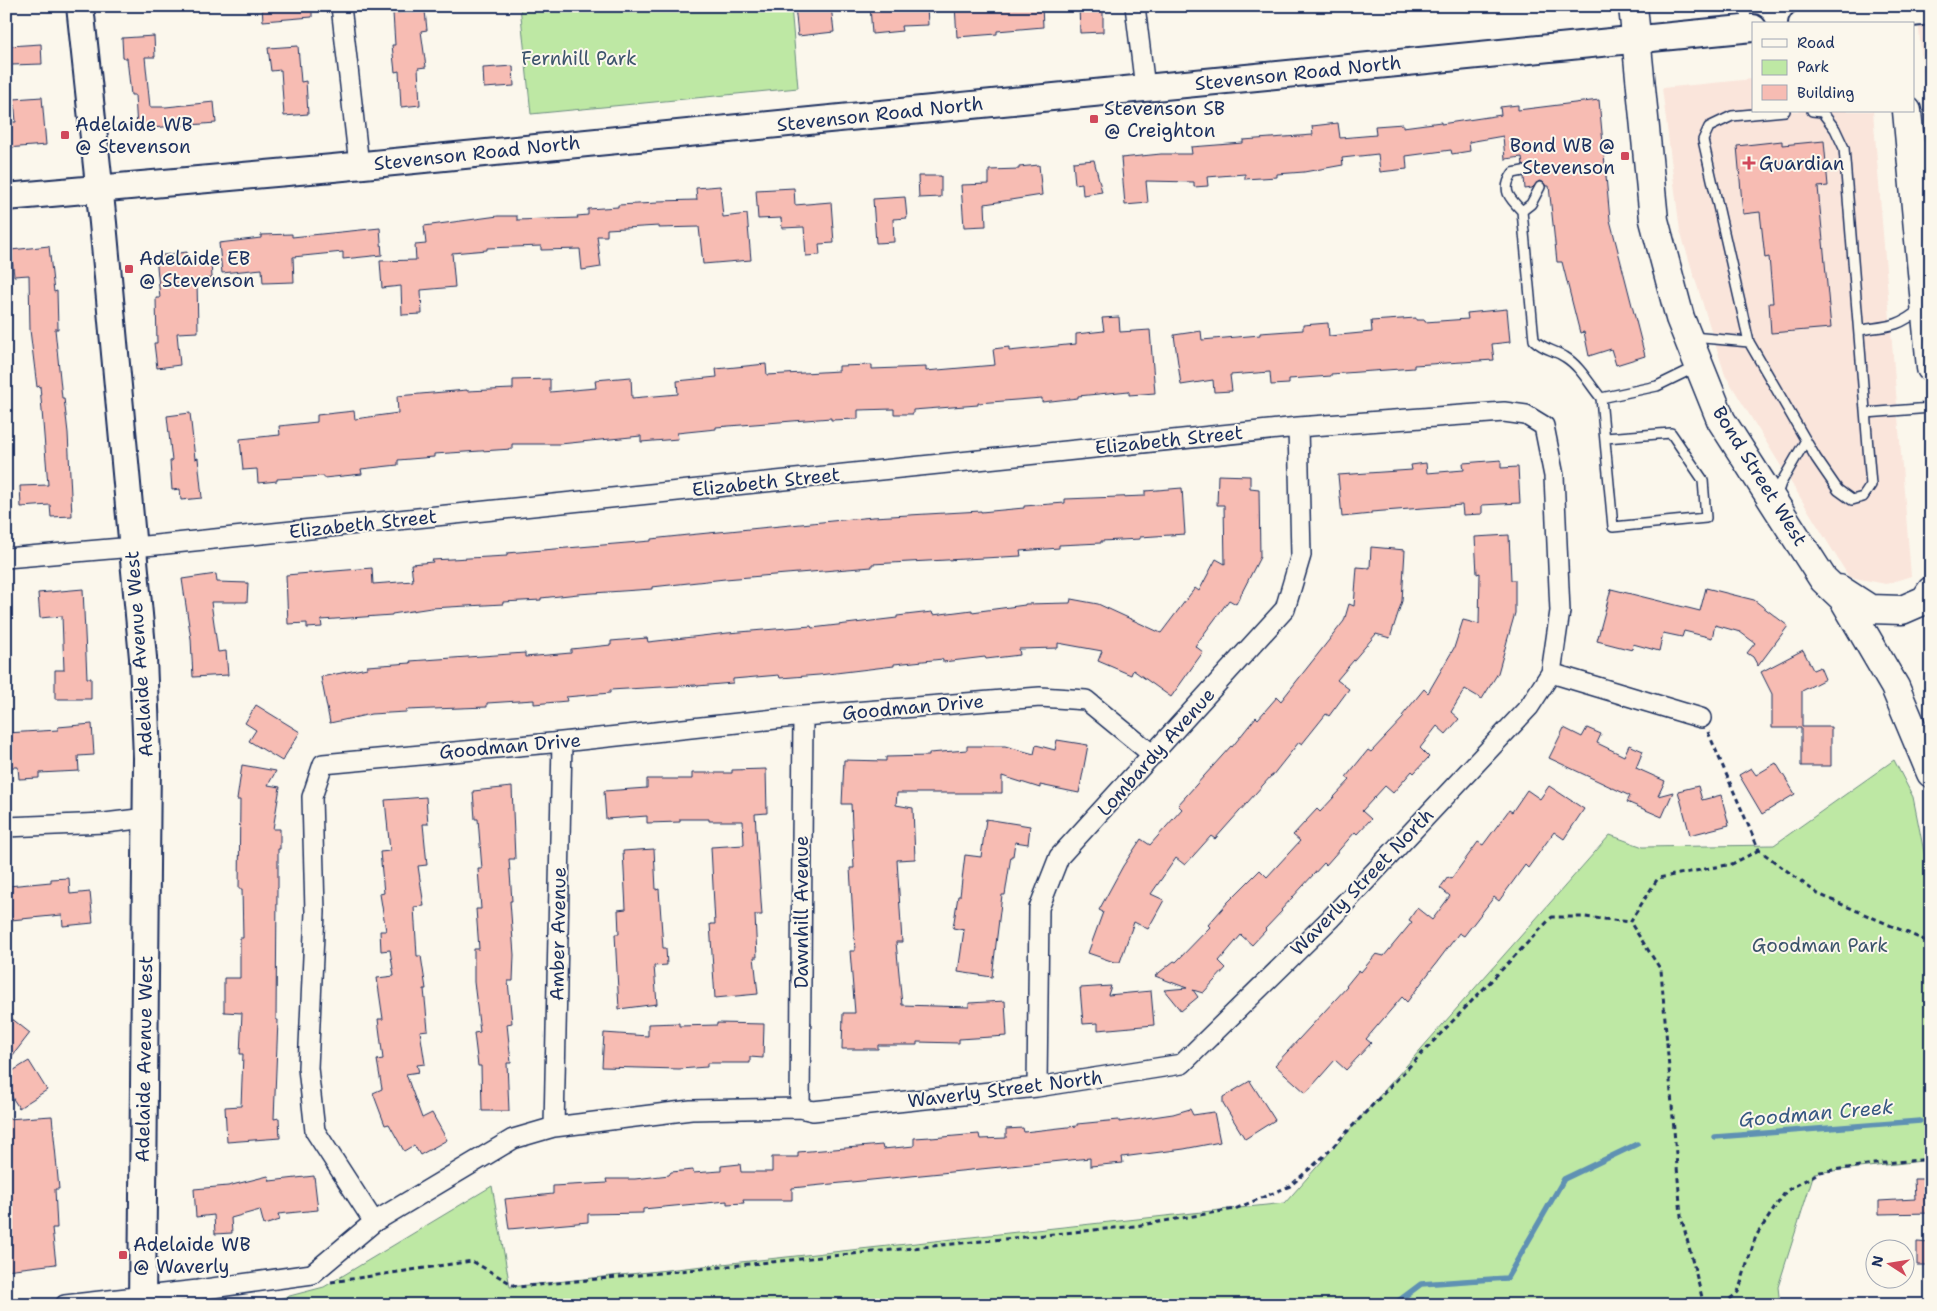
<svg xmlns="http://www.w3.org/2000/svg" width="1937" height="1311" viewBox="0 0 1937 1311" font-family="'Shantell Sans',sans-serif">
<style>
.built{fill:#fae5db}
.green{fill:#bee8a4;stroke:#6c8c81}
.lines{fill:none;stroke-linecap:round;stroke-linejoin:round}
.stream{stroke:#5e91b3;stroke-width:5.5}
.building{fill:#f7bcb3;stroke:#1b2f5e}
.lane-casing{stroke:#1b2f5e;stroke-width:12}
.street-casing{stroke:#1b2f5e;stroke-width:22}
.secondary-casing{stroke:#1b2f5e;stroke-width:30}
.primary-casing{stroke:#1b2f5e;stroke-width:31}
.path{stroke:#1b2f5e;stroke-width:3;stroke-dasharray:5 4;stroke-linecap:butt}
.lane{stroke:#fbf7ec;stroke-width:9}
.street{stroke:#fbf7ec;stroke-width:19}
.secondary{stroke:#fbf7ec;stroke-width:26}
.primary{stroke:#fbf7ec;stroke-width:28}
.poi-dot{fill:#d1495b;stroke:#fbf7ec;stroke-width:2}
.labels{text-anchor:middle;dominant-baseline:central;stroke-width:4;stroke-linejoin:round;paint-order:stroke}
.park-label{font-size:19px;fill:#3c546c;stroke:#fbf7ec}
.street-label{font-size:19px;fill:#1b2f5e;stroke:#fbf7ec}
.poi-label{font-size:19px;fill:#1b2f5e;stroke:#fbf7ec;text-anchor:start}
.water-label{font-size:20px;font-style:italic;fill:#375882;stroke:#fbf7ec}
</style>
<rect width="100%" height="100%" fill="#fbf7ec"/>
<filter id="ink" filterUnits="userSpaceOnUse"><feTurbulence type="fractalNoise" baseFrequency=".02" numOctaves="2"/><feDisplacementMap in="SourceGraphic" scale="10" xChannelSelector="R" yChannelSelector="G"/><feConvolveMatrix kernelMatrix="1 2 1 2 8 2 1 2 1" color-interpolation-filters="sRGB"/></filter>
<g filter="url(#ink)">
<!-- built -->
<path class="built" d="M1917,6h14v163z
M1753,79v32h120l38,465 -25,8 -37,-7 -124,-202 -45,-144 -18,-143z"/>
<!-- green -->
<path class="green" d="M520,6h271l7,82 -267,26z
M1894,760l19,37 18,90v273l-117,13 -36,114 2,18h-1525l69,-18 168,-101 18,101 775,-84 325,-368 33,12 131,-2z"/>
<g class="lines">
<!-- stream -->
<path class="stream" d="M1715,1137l205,-16
M1393,1305l28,-21 86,-6 57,-99 73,-35"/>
</g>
<!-- building -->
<path class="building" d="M262,6h50v11l-49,4z
M795,6h36l3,26 -36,4z
M870,6h57l1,19 -27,1 1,5 -30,3z
M955,6h40v3l47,-3 1,21 -46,4v3l-40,3z
M1079,6h24v26l-23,1z
M425,11l2,19 -6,1 5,36 -8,1 2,37 -19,2 -2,-36 -4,1 -3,-27h3l-2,-32z
M154,36l1,21h-10l5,50h16l48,-5 2,21 -79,6 -2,-34h-4l-4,-37h-4l-1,-20z
M41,44l1,20 -31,1 -2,-19z
M298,46l3,36 5,-1 2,33 -24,2 -3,-46 -10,1 -3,-23z
M513,66l1,20 -30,2 -1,-20z
M42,97l4,48 -40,3v-26h10l-2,-23z
M1599,100l11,120 35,136 -29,9 -5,-16 -22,7 -5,-24 -4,1 -18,-71h-5l-8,-76h-3l-3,-4 -4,-1 -7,7 -7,1 -1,-12 5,-4v-4l-6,-4 -1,-8 -17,2 -2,-23 -34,6 1,9 -18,3 -1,-4 -45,6 1,13 -27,3 -2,-18 -36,4 1,7 -39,7 -27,2v3l-32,2v-5l-38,3 1,9 -14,1v-5l-48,-1 2,22 -23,2 -4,-47 40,-4h31l-1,-7 52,-4v-3l70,-5 -1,-9 26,-3 2,15 36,-3 -1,-9 28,-2v3l38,-5v2l60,-9 -1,-8 18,-2v5z
M1782,141v4l42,-4 4,45 -10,1 13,141 -60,5 -2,-30h4l-4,-46 -4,1 -5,-46 -17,2 -6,-68z
M1094,160l8,32 -19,3 -1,-12 -7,1 -2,-22z
M1039,165l3,30 -57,9 1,22 -22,1 -3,-42 28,-1v-14l30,-1v-2z
M918,176h23v21l-22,1z
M720,186l3,31 24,-3 4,46 -48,4 -4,-37 -40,1v-2l-52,3v7h-10l4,31 -19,3 -2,-21 -39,1v-4l-54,2v2l-35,3 3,34 -34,3 1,24 -20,1 -1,-29 -19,2 -2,-27 36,-1 -1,-15 11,-1 -2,-18 74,-10h19v4l61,-2 -1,-2 11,-1v-6l30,-2v-2l40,-2v-2l39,-1 -1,-12z
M794,188l1,17 36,-3 3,41 -15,1 1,11 -14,1 -2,-29 -22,1 -1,-10 -23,1 -2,-29z
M905,197l2,21 -14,1 1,23 -18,1 -3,-44z
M380,228l2,27 -39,4v-7l-50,5 1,25 -31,1 -1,-14 -40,4 -3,-30 42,-5v-3l31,-1v3z
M49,246l5,46 3,-1 1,38h-3l7,69h2l4,35 4,83 -21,1 -1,-12 -29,2 -1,-21 28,-1 -8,-99 -3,1 -7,-57 -1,-55 -15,1 -3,-26z
M187,252l1,11 23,-2 1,17 -15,2 1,52 -21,1 3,32 -23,3 -3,-25h3l-1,-45h4l-4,-42z
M1507,309l3,33 -18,2 2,16 -80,5v3l-83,6v2l-42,3v5l-18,1 -1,-13 -40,3 2,16 -18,1 -1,-12 -32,5 -7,-50 27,-4 1,9 58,-5v-2l43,-3v-5l25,-2 1,13 43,-4 -1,-11 45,-3v2h9v2l43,-3 -1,-6z
M1119,317l1,15 30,-2 5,63 -26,2v-4l-51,5v2l-36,4v-4l-64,5v2l-65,5v4h-19v-5l-36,1v9l-27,1v-2l-115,9v2l-39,4 1,6 -37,3v-6l-81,8h-48v5l-78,5v3l-36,3v5l-37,4 1,5 -38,4v-2l-47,3v2l-19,2 -1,-14 -14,1 -3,-31 40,-4 -1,-9 38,-4v-7l37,-4 1,8 43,-6 -1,-17 70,-6v1l46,-2v-9l37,-1v13l46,-4 -1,-8 36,-3 1,21 46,-4 -1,-13 40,-4 -1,-8 50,-5 1,11 72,-4v-5l33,-1v4l54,-2v4l69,-6 -2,-16 16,-2v4l67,-7v-10l28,-3 -2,-13z
M190,413l5,46 3,-1 4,40 -21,2 -1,-11 -8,1 -2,-29h2l-5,-45z
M1501,460v8l17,-1 2,36 -38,2v9l-19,1 -1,-10 -91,7v2l-29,3 -4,-42 74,-5 -1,-5 15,-2 1,10 37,-3 -1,-7z
M1218,475l32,1v12l9,1 1,68 -24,47 -7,-4 -34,46 8,6 -32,45 -38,-27 -2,5 -33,-14 4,-10 -44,-8v5l-39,1 1,6 -34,4 -1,-2 -42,5v-3l-49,5v2l-75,9 -39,3 -1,-3 -46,4v4l-36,3 -1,-1 -86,5v3l-44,4 1,4 -33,3v-4l-47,3v4l-81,3v2l-35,2 -41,9 -9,-46 46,-9v-2l44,-3 -1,-2 115,-8v4l46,-4v-4l40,-4v-4l36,-3 1,4 80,-9 83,-7 1,2 85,-10v-2l35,-4 1,3 39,-5v2l53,-7v-1l45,-1 1,-4 27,5 63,29 34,-45 4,3 17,-32 9,5 -1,-59h-7z
M1182,488l3,46 -45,3v2l-39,2v2l-42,2v3l-39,3 1,5 -149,8v3l-147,12 -73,8v2l-74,5 -37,4v2l-38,2v2l-72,4 -39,6v1l-71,5 1,7 -15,1v-5l-19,1 -2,-49 86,-7 1,16 40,-3 -2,-17 22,-2 -1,-2 75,-4v-3l144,-12v-2l37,-4 185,-18 108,-6v1l43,-4v-2l41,-3v-4l80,-3v-5z
M1509,535l2,45h4v33l-17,60 -16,26 -17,-10 -14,23 8,7 -13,15 -9,-8 -17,22 9,9 -15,16 -2,-2 -19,22 -8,-7 -23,25 9,8 -14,15 -2,-2 -29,33 -2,-2 -43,47 1,1 -17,18 1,1 -14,15 -11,-10 -22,26 7,7 -23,25 -10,-3 5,7 -17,14 -17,-21 23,-2 -32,-12 19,-15 2,1 34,-35 -2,-2 20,-23 32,-32 7,7 33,-36 -7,-6 24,-26 3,3 30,-32 -4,-3 22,-27 3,2 33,-35 -2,-1 22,-27 4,4 26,-45 9,-28 16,4 1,-51 -3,1 -2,-37z
M1371,547l34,3 -3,51 -12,37 -14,-4 -39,46 12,9 -20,27 -3,-2 -24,30 -3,-2 -27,34h-1l-56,63 -4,-3 -26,29 -9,-7 -25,36 13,6 -16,29 -14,-7 -14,40h-6l-26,-9 15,-41 -4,-2 24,-44 18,-27 9,6 32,-36 -4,-4 53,-59 1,1 24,-30 2,2 19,-22 4,4 63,-80 5,-17 5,2 3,-39 13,1z
M216,574l1,8 31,1 -1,19h-36l7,50 8,-1 2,24 -35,2 -2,-38 -9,-60z
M1706,588l48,12 34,26 -30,40 -5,-9 -6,-4 8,-10 -15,-11 -25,-7 -3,13 -28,-7 -2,6 -19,-4 -4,18 -26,-7 -1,6 -35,-9 14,-52 89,22z
M83,589l4,89h4v21h-36v-29h9l-2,-54 -22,2 -2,-25z
M1803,650l10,20 7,-3 5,12 -23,12v36h29v39h-30v-38h-29v-34l-11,-22z
M256,705l44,27 -18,29 -33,-20 7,-11 -11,-7z
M92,724l2,31 -16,1 1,15 -40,2v5l-20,1 -1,-12h-12v-34l52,-3v-3z
M1564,728l18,9 5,-9 14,6 -4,9 27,13 5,-11 14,6 -7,17 29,13 -7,15 15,-4 -11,25 -35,-15 3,-6 -81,-38z
M1057,740l31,5 -9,48 -39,-8v3l-38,-12v17h-105l-1,12 17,3 2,51 -18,1 5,82h-6l6,63 67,2v-4l36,-2 2,35 -48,3v4l-42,-1v3h-39v4h-36l1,-36h12l-5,-62h5l-5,-83h4l-3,-64h-9l2,-44 42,1v-4l43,-1v-3l38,-3v-4h38l29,8 2,-9 19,5z
M1776,763l19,31 -33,20 -23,-39 12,-7 5,7z
M242,765l34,6 -8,14 12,2 -7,42h7v20h-2v39l-1,1 -1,131h2l-4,99 5,-1 1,20 -53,4 -2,-35 16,-1 2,-52h-3l2,-41 -18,-1v-34h16v-40h3l-1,-49h-3l1,-89h-3z
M766,769l1,44 -12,1 7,101h-7l2,42h-3l4,37 -43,4 -5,-74h5l-4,-77 33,-2 -1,-24h-34v-2h-29v3l-33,1v-7l-41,3 -2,-28 43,-3v-9h45v-6h40v-3z
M1549,786l35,23 -20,30 -10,-7 -26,36 -3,-3 -26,36 -5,-4 -30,39 -5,-3 -52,69 -5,-5 -36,42 5,4 -25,27 -11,-10 -29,33 -31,-28 72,-78 -1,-1 13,-16 2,2 15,-18 8,2 28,-34 -3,-2 8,-12 15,12 18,-24 -10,-8 8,-11 3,2 27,-37 5,3 26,-35 3,2 15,-22 13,9z
M1698,786l4,14 19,-5 8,30 -39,10 -12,-44z
M512,787l3,72h-6l3,42h-2l4,54 -1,26h-5l4,42 -5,1 4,39h-4l2,48h-27l-1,-45h-3l-4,-33 6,-1 -6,-50v-33h5l-3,-40h5l-3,-40h4l-4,-50h-3l-2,-28z
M426,797l2,27h-5l4,41 -9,1 6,40 -10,1 3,49h4l5,33h-2l4,41 -8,1 5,33 -8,1 2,7 -13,2 16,44 10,-5 15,27 -27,15 -6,-10 -10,6 -15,-27 -4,1 -12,-32 9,-4 -5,-29 6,-1 -5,-40h5l-6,-41 17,-2 -4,-26 -9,1 -1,-20h6l-6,-37 4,-1 -4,-41 10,-1 -5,-51z
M986,819l44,7 -2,18 -13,-2 -2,14h-2l-6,39h-3l-10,82 -34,-5 6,-42 -11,-2 5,-32h2l5,-41 16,2z
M654,849l2,41 3,-1 4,59h3l1,17 -13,1 3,38 -38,5 -4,-75h4l-1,-24 8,-1 -3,-58z
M69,878l1,16 20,-2 3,31 -30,3 -1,-11 -51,5 -3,-34 43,-4v-3z
M1111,986l-3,9 43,-4 3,34 -56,5v-7l-15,1 -3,-36z
M6,1014l24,19 -24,31z
M679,1023v3l38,-1v-2l47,1 -1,34 -13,-1v6h-43v4l-28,2 -77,-2 2,-34 44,3v-12z
M29,1061l18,29 -28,18 -13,-20v-13z
M1250,1081l25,39 -30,19 -22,-36v-6z
M1190,1109l3,6 21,-3 6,30 -36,7 -62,8 1,6 -33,3v-8l-298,30v12h-49l1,3 -17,1v-3l-84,8v4l-55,1v8l-79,7 -4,-30 48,-5v-8l54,-3 -1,-4h29l34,-4 2,-3 22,-2v3l28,-2v-5l19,-2 1,8h31v-15h26v-5l84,-7 1,4 31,-3v-8l17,-1v1l48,-4 1,5 26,-1v-9l17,-1 1,4 53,-6v-2l42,-4v2l54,-8z
M52,1116l7,73h-4l2,39h-5l4,36 -50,6v-23h3l-3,-87h4l-3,-41z
M268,1176l2,5 44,-5 4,34 -40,4 2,6 -16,5 -4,-15 -29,8 1,15 -17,1 -1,-19 -18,2 -2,-28 34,-3z
M1914,1179h17v34l-52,1v-13l36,-2z
M1917,1242l14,1v22h-14z"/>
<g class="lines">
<defs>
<path id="lane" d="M1745,6l1,20
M1785,111l-53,5 -23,11 -6,13 46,202 67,116 22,32 14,10 11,-3 8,-12 -27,-337 -9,-19 -13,-17 -10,-1
M1540,187l-9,17 -9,7 12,129c12,11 19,9 31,17 15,9 25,28 36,41
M1522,211c-13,-13 -21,-21 -9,-38l10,-2
M1859,330c28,-4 39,-2 61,-21
M1692,337l57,5
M1866,413l65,-5
M1605,438l66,-5 32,47 3,38 -93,9 -12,-129 56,-12 39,-19
M1776,497l5,-14 25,-43"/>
<path id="street" d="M341,6l18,159
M1135,6l10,82
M6,558l150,-13 1142,-118 206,-15 22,3 18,11 10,50 6,135 -9,62 -22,34 -199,212 -148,145 -145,23 -224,24 -13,-3 -109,2 -137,17 -41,12 -139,83 -62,52 -114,16 -133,15
M1551,673l150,45
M6,827l99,-4 41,-5
M1037,1087l2,-179 20,-51 226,-248 16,-54 -3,-128
M800,1108l3,-392
M554,1127l8,-385
M374,1222l-59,-91 -7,-63 7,-156 -3,-115 11,-33 239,-22 241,-26 237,-19 46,3 67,55"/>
<path id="secondary" d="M80,6l23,217 40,435 4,100 -5,547
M1802,24l129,-13
M6,197l327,-29 1420,-140"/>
<path id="primary" d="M1633,6l21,214 26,98 41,102 102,159 20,19 52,89 36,86
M1897,6l2,18
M1907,111l24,257
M1839,589l31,20 32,1 23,-10 6,-9"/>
</defs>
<!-- lane casing -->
<use href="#lane" class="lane-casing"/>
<!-- street casing -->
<use href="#street" class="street-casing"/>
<!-- secondary casing -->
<use href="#secondary" class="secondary-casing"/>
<!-- primary casing -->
<use href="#primary" class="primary-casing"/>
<!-- path -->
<path class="path" d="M1708,732l51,118 59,44 113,49
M331,1282l141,-21 45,26 618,-61 100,-17 55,-23 33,-29 229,-240h33l45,5
M1704,1305l-23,-89 -20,-246 -31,-48 28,-44 74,-14 27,-14
M1723,1305l15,-13 18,-56 30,-45 34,-19 54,-8 57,-5"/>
<!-- lane -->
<use href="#lane" class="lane"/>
<!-- street -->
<use href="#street" class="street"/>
<!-- secondary -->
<use href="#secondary" class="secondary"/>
<!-- primary -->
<use href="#primary" class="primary"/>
</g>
</g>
<!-- markers -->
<g class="poi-dot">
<rect x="1089" y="114" width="10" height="10" rx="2.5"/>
<rect x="60" y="130" width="10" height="10" rx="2.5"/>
<rect x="1620" y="151" width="10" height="10" rx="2.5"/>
<path d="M1746.5 155.5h5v5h5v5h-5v5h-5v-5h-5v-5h5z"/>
<rect x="124" y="264" width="10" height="10" rx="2.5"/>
<rect x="118" y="1250" width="10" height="10" rx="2.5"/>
</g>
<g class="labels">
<!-- park labels -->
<g class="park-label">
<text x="579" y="58">Fernhill Park</text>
<text x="1820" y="945">Goodman Park</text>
</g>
<!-- street labels -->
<g class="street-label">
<text transform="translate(1298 73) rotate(-6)">Stevenson Road North</text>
<text transform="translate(880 114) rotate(-6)">Stevenson Road North</text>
<text transform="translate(477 153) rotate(-6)">Stevenson Road North</text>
<text transform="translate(1169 440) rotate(-6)">Elizabeth Street</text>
<text transform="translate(1760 476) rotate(58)">Bond Street West</text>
<text transform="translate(766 482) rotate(-6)">Elizabeth Street</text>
<text transform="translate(363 524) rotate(-6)">Elizabeth Street</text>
<text transform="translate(139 654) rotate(-94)">Adelaide Avenue West</text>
<text transform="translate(913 707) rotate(-5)">Goodman Drive</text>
<text transform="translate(510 746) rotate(-5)">Goodman Drive</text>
<text transform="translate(1156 752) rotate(-48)">Lombardy Avenue</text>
<text transform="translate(1362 882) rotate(-46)">Waverly Street North</text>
<text transform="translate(801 912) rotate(-90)">Dawnhill Avenue</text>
<text transform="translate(558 934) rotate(-89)">Amber Avenue</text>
<text transform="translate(144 1059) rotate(-89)">Adelaide Avenue West</text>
<text transform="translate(1005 1089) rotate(-7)">Waverly Street North</text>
</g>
<!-- poi labels -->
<g class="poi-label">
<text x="1104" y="108">Stevenson SB<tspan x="1104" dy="22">@ Creighton</tspan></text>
<text x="75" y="124">Adelaide WB<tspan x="75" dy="22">@ Stevenson</tspan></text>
<text x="1615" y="145" text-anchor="end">Bond WB @<tspan x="1615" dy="22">Stevenson</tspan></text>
<text x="1759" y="163">Guardian</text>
<text x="139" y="258">Adelaide EB<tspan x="139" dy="22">@ Stevenson</tspan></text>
<text x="133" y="1244">Adelaide WB<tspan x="133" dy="22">@ Waverly</tspan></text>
</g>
<!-- water labels -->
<g class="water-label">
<text transform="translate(1816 1113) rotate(-5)">Goodman Creek</text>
</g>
</g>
<!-- margin -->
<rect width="1937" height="1311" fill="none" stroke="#fbf7ec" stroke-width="25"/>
<rect x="12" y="12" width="1912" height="1286" fill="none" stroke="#1b2f5e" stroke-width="2" filter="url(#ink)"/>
<!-- legend -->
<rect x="1752" y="22" width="162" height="90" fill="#fbf7ec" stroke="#a1a7b3"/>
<rect x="1762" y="39" width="25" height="8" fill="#fbf7ec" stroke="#a1a7b3"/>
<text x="1797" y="48" font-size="15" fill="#1b2f5e">Road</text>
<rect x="1762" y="60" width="25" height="15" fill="#bee8a4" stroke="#a1a7b3"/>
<text x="1797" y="72" font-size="15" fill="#1b2f5e">Park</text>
<rect x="1762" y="85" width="25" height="15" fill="#f7bcb3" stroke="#a1a7b3"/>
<text x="1797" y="98" font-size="15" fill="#1b2f5e">Building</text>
<!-- north arrow -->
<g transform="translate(1890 1264) rotate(282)"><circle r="24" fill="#fbf7ec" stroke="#a1a7b3"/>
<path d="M0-4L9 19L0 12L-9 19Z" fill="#d1495b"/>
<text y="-8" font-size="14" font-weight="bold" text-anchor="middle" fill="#1b2f5e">N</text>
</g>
</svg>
